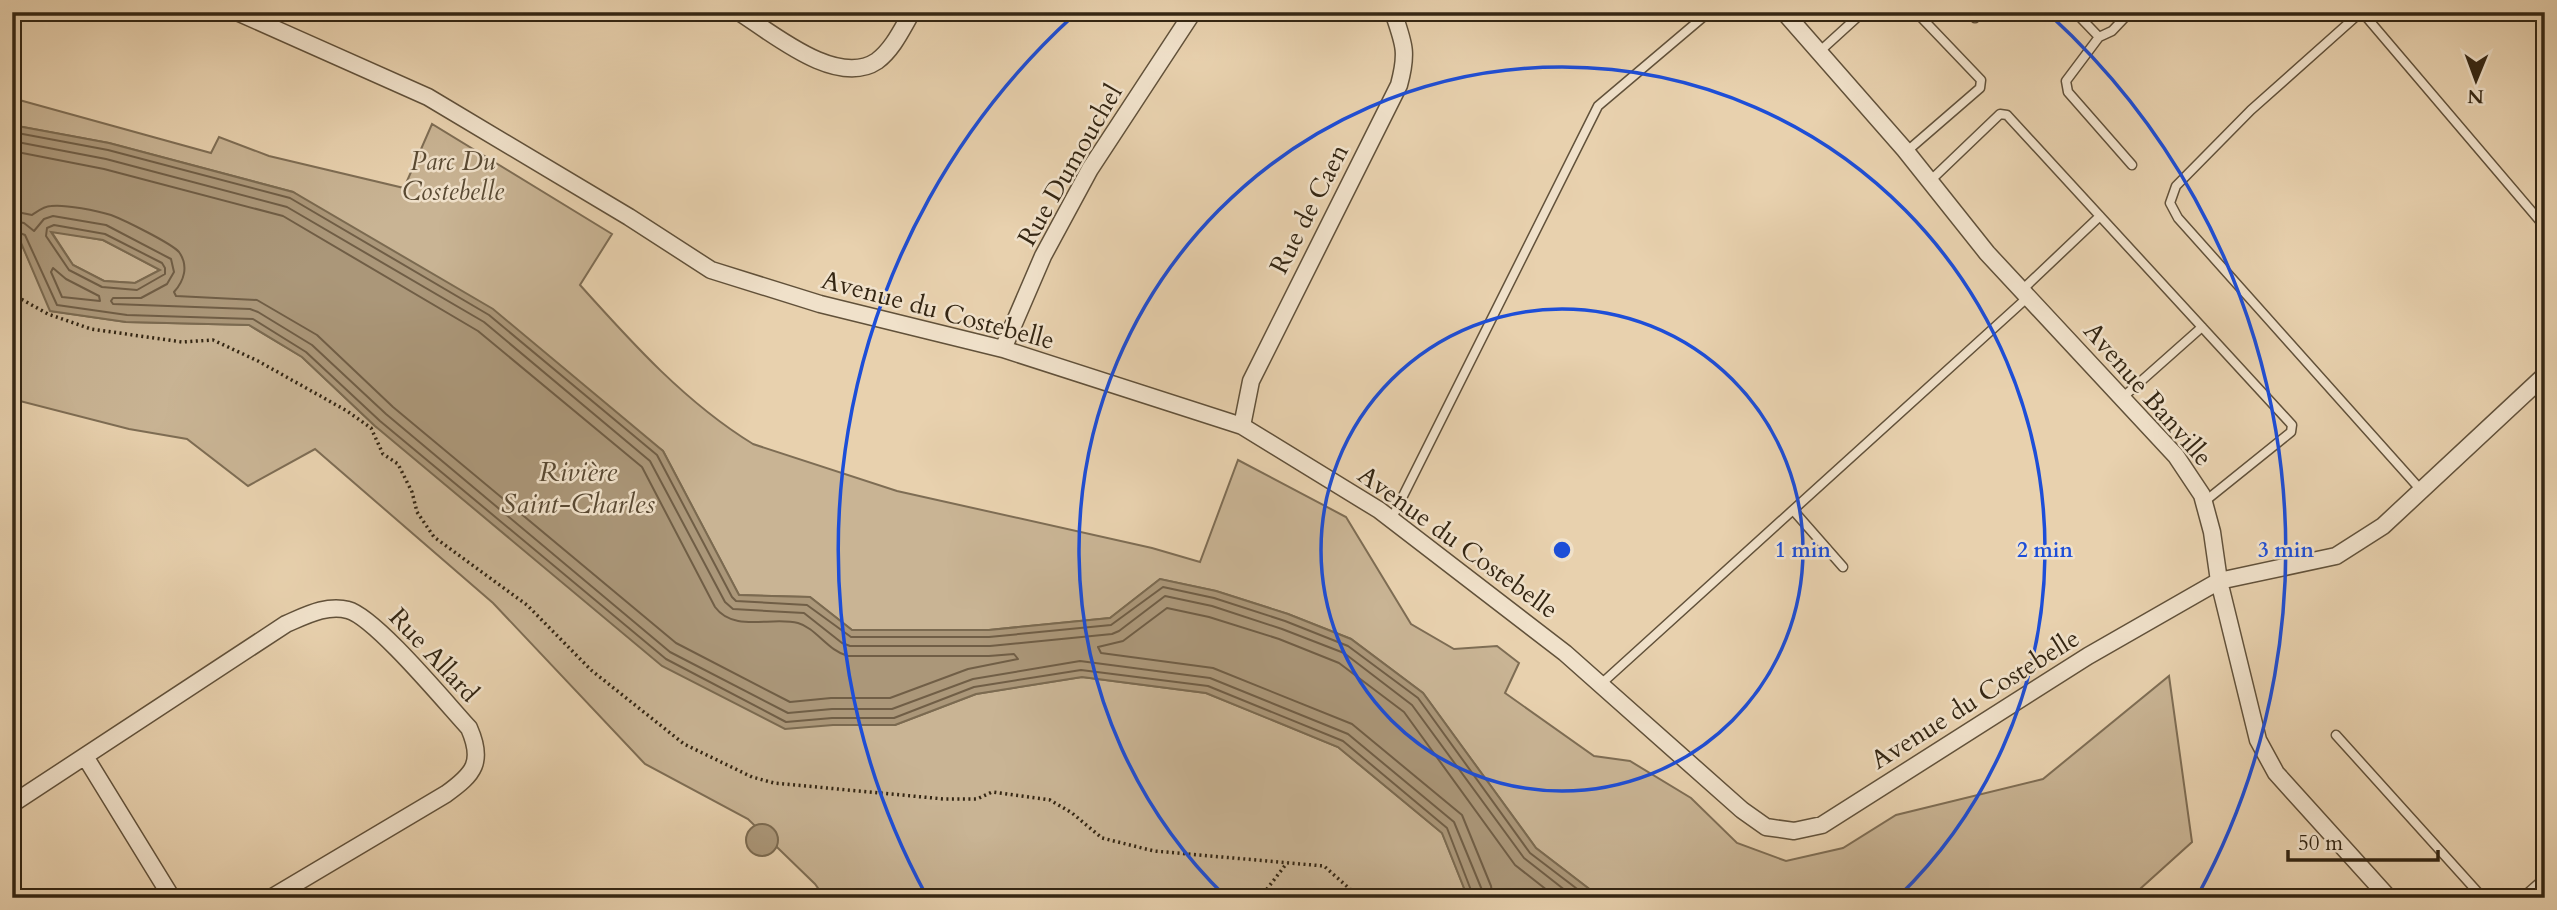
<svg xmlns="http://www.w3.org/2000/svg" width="2557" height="910" viewBox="0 0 2557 910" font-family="Cardo,serif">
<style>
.green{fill:#c9b494;stroke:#7e6d54;stroke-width:2}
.water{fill:#ab9779;stroke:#7b6a50;stroke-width:2;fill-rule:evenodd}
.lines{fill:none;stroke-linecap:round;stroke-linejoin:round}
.shore{stroke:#705e46;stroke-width:2}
.service-casing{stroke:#61513a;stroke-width:11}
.minor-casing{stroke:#61513a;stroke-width:19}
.path{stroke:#342613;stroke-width:3.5;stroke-dasharray:2 3.5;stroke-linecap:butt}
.service{stroke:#f0e1ca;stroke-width:8}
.minor{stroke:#f0e1ca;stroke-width:16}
.ring{fill:none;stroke:#1d4ed8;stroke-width:3.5}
.labels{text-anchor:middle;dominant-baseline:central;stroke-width:5;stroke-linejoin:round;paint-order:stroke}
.park-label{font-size:26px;font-style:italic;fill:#594a33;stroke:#f0e1ca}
.street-label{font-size:26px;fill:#342613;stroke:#f0e1ca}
.water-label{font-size:28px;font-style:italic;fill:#584832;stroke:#f0e1ca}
.centre{fill:#1d4ed8;stroke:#f0e1ca;stroke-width:3.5}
.ring-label{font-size:21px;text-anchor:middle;font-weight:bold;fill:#1d4ed8;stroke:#f0e1ca;stroke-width:5;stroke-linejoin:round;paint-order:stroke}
</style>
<rect width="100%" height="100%" fill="#e8d1ae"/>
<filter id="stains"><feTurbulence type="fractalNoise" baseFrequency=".00286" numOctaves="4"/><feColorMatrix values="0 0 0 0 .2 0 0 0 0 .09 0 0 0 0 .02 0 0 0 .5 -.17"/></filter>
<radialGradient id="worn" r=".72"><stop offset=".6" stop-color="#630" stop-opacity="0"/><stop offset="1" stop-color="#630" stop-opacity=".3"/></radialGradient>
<!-- green -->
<path class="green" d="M12,98l199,55 8,-16 50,19 135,32 28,-64 180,110 -32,51c52,58 106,118 173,159l144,47 255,57 48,14 38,-102 108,57 65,107 43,25 43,-3 22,17 -14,30 89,63 36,5 61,37 46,45 49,18 57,-13 53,-33 147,-36 126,-103 23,166 -62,56h-529l-65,-50 -113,-155 -72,-54 -63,-25 -72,-23 -56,-12 -50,39 -121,12h-137l-42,-33 -71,-2 -76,-144 -370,-259 -184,-49 -97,-18z
M51,231l52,9 57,30 -25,13 -31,-2 -31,-16z
M19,238l32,73 75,11 123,3 53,32 73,69 458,299h62l81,-31 106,-17 124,16 132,54 104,86 26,65h-643l-10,-14 -67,-65 -103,-55 -152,-161 -178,-154 -67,37 -61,-47 -58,-10 -117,-30v-122z"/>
<!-- water -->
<path class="water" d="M12,125l97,18 184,49 200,117 170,142 76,144 71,2 42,33h137l121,-12 50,-39 56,12 72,23 63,25 72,54 113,155 65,50h-133l-26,-65 -104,-86 -132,-54 -124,-16 -106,17 -81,31h-62l-48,4 -123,-63 -287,-240 -73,-69 -53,-32 -123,-3 -76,-11 -31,-73 -7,-2zM51,232l52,8 57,30 -25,13 -31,-2 -31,-16z
M746 840a16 16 0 1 1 32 0a16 16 0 1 1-32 0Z"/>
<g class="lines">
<!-- shore -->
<path class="shore" d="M12,132l96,18 182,48 199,117 168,140 75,142 4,4 71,4 44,32h138l122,-12 52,-38 51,11 71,23 63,25 70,52 112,155 59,45
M12,141l94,18 181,48 197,115 166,139 75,141 8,7 71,4 38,30 8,3h140l122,-12 7,-3 46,-35 47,10 70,23 62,24 68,52 112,153 51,40
M12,151l92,18 179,47 195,115 164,136 73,140c19,26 57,9 83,16 18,5 30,28 50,33h141l25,-2 4,5 -50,10 -78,29h-59l-41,4 -114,-59 -283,-236 -76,-72 -60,-35 -81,-4 -2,-4c10,-11 15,-26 5,-40 -8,-9 -55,-32 -68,-37 -13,-4 -46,-11 -60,-9 -7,0 -13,5 -19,9l-20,-4
M12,221l12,2 10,8 10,-12 9,-3 53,9 65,34 3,13 -7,12 -26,14h-28l-2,3 2,3 137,5 8,3 54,33 74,69 284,238 118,61 44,-4h60l81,-30 107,-18 130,17 138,56 106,88 28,68 1,8
M54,225l51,9 57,29 3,5v6l-28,16 -35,-3 -33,-17 -23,-34 1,-8z
M12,230l13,5 32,70 70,10 126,4 53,33 74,69 286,238 120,63 46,-4h62l80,-31 107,-17 127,16 135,55 104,87 27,70
M53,268l13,11 33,17 1,5 -38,-4 -11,-25z
M1493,898l-2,-12 -29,-71 -110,-91 -139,-56 -112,-15 -3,-6 25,-6 44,-33 42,9 70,22 60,24 65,49 111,153 42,33"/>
<defs>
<path id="service" d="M2075,12l24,25 -33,44 2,11 64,73
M2361,12l-110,98 -75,76 -6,17 8,15 242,271
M2362,12l183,215
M1975,18l6,-6
M2099,37l13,-6 18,-19
M1819,52l44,-40
M1906,152l74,-64 1,-8 -65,-68
M1930,181l70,-67 7,1 285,310 -1,7 -87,70
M2022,290l78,-74
M2122,398l80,-71
M1793,510l50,57
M1391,520l207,-414 111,-94
M1601,684l427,-387
M2336,735l147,163"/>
<path id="minor" d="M237,12l191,85 201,120 82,53 109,34 183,45 239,77 137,84 186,143 177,157 24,17 28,4 28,-6 266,-169 131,-75 117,-25 47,-30 162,-151
M739,12c33,21 98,76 138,49 16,-12 25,-32 35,-49
M1784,12l121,138 82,103 189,203 26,39 10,37 7,49 39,159 18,33 113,125
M1003,349l40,-93 47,-87 103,-157
M1242,426l9,-45 148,-296c9,-33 5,-41 -6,-73
M86,758l86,140
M12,804l274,-180c19,-8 41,-20 62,-14 27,7 98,93 121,118 15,34 5,46 -23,66l-175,104
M2528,898l17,-15"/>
</defs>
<!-- service casing -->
<use href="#service" class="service-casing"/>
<!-- minor casing -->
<use href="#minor" class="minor-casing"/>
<!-- path -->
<path class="path" d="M12,294l36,20 43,15 91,13 31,-2 45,21 89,50 24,17 12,26 15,10 14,28 5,20 17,25 93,68 64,65 93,74 68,33 22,6 170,16h33l15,-7 58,8 22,13 30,25 52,13 170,15 36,32
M1260,898l27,-35"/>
<!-- service -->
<use href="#service" class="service"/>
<!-- minor -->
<use href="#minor" class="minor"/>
</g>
<!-- distance rings -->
<g class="ring">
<circle cx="1562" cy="550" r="241"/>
<path d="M1226 897A483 483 0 1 1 1898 897"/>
<path d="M926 895A724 724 0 0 1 1073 16M2051 16A724 724 0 0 1 2198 895"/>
</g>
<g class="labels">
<!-- park labels -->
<g class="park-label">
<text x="453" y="161">Parc Du<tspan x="453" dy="30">Costebelle</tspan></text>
</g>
<!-- street labels -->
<g class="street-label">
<text transform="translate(1070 165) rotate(-60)">Rue Dumouchel</text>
<text transform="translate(1309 209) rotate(-63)">Rue de Caen</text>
<text transform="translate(938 310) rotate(15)">Avenue du Costebelle</text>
<text transform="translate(2148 394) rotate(49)">Avenue Banville</text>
<text transform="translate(1458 542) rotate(36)">Avenue du Costebelle</text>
<text transform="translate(434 655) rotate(47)">Rue Allard</text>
<text transform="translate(1975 699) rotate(-32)">Avenue du Costebelle</text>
</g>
<!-- water labels -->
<g class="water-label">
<text x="578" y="472">Rivière<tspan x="578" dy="32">Saint-Charles</tspan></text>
</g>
</g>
<circle cx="1562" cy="550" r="10" class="centre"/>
<g class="ring-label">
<text x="1803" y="557">1 min</text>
<text x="2045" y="557">2 min</text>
<text x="2286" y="557">3 min</text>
</g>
<!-- margin -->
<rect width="2557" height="910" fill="none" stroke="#e8d1ae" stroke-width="42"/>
<rect x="14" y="14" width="2529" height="882" fill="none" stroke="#342613" stroke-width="3.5"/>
<rect x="21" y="21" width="2515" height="868" fill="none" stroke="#342613" stroke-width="2"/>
<!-- north arrow -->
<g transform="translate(2476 80) rotate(181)" stroke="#f0e1ca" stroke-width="5" paint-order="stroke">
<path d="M0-5L12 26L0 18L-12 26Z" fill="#342613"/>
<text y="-10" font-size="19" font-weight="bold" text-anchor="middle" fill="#342613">N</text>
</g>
<!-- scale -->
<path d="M2288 850v10h150v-10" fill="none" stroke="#342613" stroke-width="3.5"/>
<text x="2298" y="850" font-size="21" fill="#342613" stroke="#f0e1ca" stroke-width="5" paint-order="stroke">50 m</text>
<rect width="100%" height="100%" filter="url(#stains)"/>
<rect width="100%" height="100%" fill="url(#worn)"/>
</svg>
